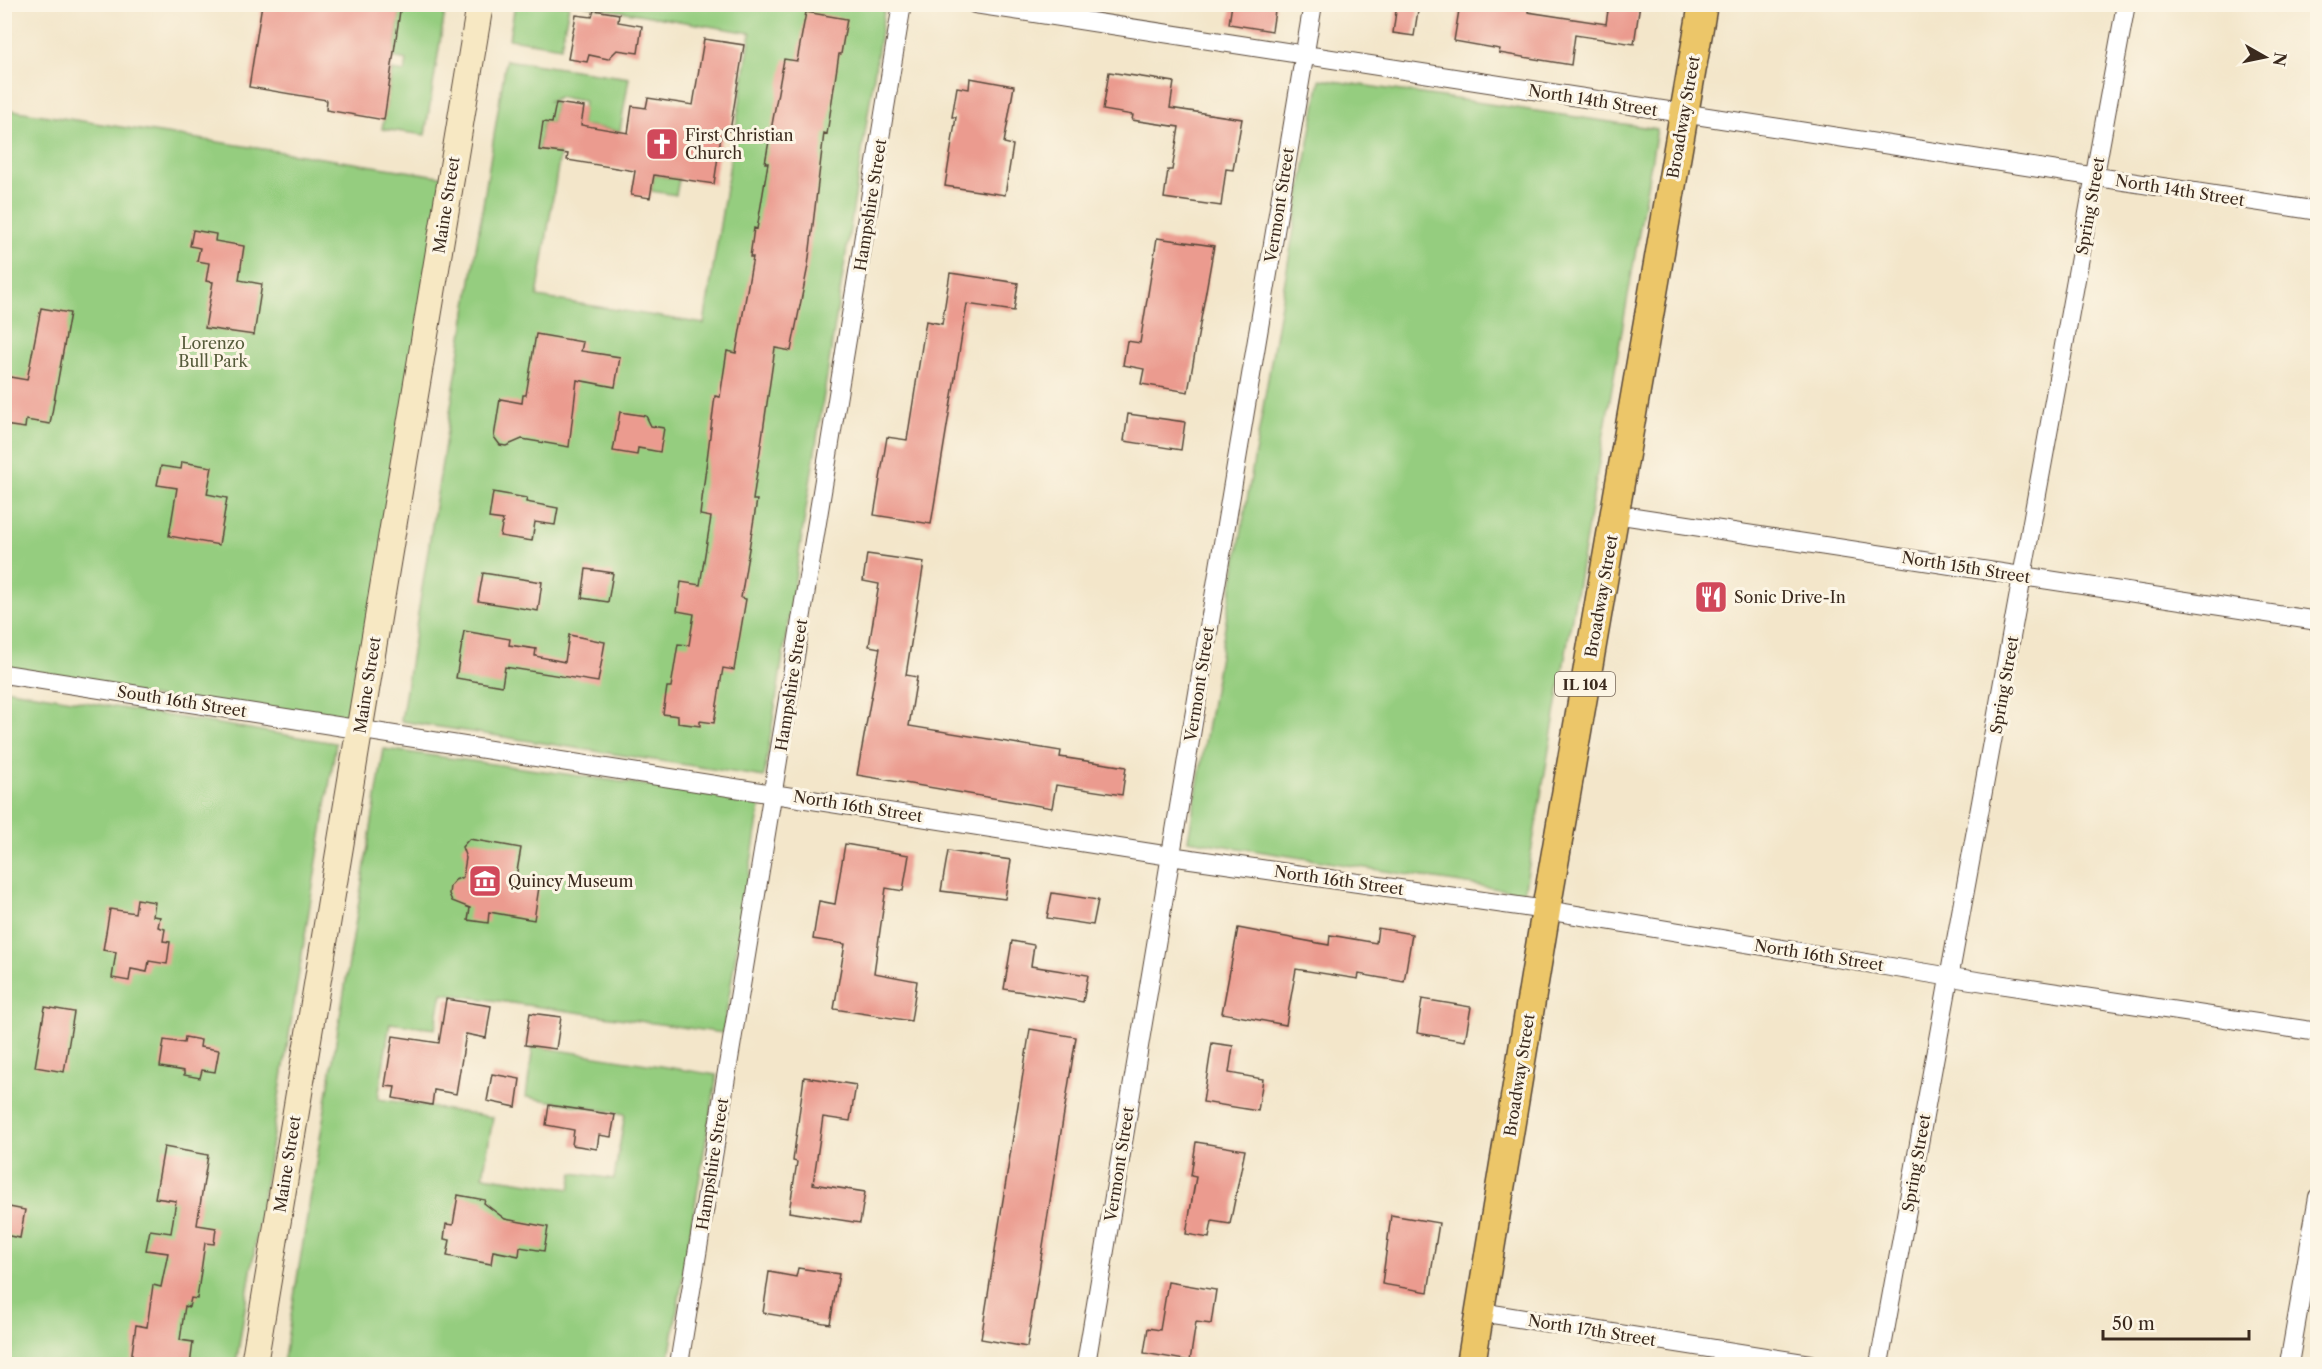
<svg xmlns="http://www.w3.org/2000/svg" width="2322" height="1369" viewBox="0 0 2322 1369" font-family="'Libre Caslon Text',serif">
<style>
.green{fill:#95cd7f;stroke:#687c4e;stroke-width:1.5}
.building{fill:#eb9b8f}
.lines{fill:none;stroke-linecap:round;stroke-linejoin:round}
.street-casing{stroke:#574638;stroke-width:20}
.secondary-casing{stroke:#574638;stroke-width:28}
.primary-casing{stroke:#574638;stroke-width:31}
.street{stroke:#fff;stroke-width:18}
.secondary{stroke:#f7e8c3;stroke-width:26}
.primary{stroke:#ecc669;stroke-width:28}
.labels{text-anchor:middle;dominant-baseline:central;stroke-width:6;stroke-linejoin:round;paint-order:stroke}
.shield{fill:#fcf5e5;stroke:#75675a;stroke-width:1.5}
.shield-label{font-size:15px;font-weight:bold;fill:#3b2a1e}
.street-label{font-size:16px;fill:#3b2a1e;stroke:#fcf5e5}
.poi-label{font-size:16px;fill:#3b2a1e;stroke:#fcf5e5;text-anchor:start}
.park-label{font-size:16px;fill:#565b3b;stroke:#fcf5e5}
</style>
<rect width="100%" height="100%" fill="#fcf5e5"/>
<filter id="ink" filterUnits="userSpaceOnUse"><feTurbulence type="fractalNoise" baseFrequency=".0167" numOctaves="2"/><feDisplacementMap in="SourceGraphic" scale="12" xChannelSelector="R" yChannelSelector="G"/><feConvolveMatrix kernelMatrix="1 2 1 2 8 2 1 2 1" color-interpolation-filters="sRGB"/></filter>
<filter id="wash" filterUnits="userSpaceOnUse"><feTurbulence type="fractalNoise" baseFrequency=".008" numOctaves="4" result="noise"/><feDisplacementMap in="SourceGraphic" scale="24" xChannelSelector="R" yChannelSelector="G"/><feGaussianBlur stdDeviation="1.35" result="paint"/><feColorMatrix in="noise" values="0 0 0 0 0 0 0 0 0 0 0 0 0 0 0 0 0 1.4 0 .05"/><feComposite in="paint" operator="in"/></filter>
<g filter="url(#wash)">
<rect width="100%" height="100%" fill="#f3e6ca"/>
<!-- green -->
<path class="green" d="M401,5h45l-21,130 -43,-6 10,-59 13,2 2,-12 -14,-3z
M515,5h54l-8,42 -52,-8z
M584,5h301l-121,772 -363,-56 105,-661 123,18 -9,53 -39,-6 3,-24 -25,-4 -10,4 7,2 -4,20 -9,-1 -4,27 21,4 -23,144 167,27 47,-291z
M1320,79l337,50 -133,764 -336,-53z
M4,109l447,69 -89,551 -357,-55z
M654,175l25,4 -3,16 -25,-4z
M4,689l332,54 -100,621h-231z
M384,749l377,52 -38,232 -281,-40 -7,36 -45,-6 -12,76 115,18 -10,59 87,13 3,-16 41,6 11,-65 -99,-17 7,-51 184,29 -49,289h-385z"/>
<g id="blocks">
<!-- building -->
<path class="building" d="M262,4h139l-17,116 -58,-10 1,-10 -78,-13z
M1232,4h44l-4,27 -43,-7z
M1397,4h22l-5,32 -21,-3z
M1460,4h50l18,4v4l78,12 3,-20h31l-6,40 -59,-9 -4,30 -72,-12 1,-4 -46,-8z
M594,10l25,4 -1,8 24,4 -4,27 -21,-3 -9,9 -19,-4 -2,7 -19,-3 8,-44 16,2z
M806,12l41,7 -6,35h-2l-12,80 -3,-1 -16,133 -17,85 -16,-3 -22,152h4l-16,98 5,1 -12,71 -11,-2 -9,55 -14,-2v5l-22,-3v-7l-15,-2 4,-27h4l7,-43 11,1 5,-31 -17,-3 4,-29 19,3 11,-68 -11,-2 15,-119 5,1 7,-46 9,2 17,-96h-3l4,-29 3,1 11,-66h-3l19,-104 13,2z
M704,39l40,6 -14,86 -8,-2 -8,55 -60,-9 -4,23 -19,-3 4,-24 -68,-11 1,-6 -29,-4 4,-28 9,1 4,-20 28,4 -3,18 47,8 4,-27 14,2 2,-10 45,7z
M1109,72l65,10 -4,26 72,11 -9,51 -7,-1 -5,37 -57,-8 4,-28h4l7,-43 -47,-7 1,-5 -30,-5z
M970,78l44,8 -10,57 9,2 -8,50 -60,-9 11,-69h-4l5,-30 12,2z
M193,230l23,4 -1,7 29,5 -5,34 23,4 -8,51 -49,-7 8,-46 -7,-1 3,-18 -12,-2 3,-13 -10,-2z
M1157,238l57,8 -26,146 -47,-8 3,-15 -21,-4 4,-24 13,2z
M950,273l68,10 -4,28 -47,-7 -36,220 -57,-9 13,-78 20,3 19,-119 16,3z
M41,308l29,5 -20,111 -24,-4 -1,8 -21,-3v-49l23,4z
M536,334l47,8 -2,9 39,6 -5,30 -38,-7 -8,67 -47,-8 -16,7 -6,-1 -6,-8 6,-38 22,4 1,-8h3z
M620,412l26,4 5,10 13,2 -4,24 -22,-4 -1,7 -24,-4z
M1128,414l57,8 -4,28 -57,-9z
M182,462l30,5 -5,27 20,4 -8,47 -50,-9 8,-48 -20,-3 4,-19 20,3z
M493,492l34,6 -1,4 32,6 -3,17 -20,-3 -3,19 -32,-5 3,-16 -14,-2z
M867,554l57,8 -18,113 11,2 -8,49 152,25 -1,6 66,10 -4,28 -66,-10 -4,23 -195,-33 23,-127 -11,-2 10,-62 -16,-3z
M586,569l27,4 -5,29 -26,-4z
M483,573l59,9 -4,29 -60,-10z
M464,631l46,8 -1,6 27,4 -1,7 30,6 4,-27 36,7 -7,40 -93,-15 -3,19 -46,-8z
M469,839l52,9 -6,35 24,4 -5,33 -45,-8 -1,11 -20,-3 2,-12 -18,-7 -3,-7 1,-8 5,-6 8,-3 3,-19 -4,-11z
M845,844l64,11 -6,36 -17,-3 -12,85 43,8 -6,40 -77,-12 11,-65 -32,-5 6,-38 16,3z
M948,851l63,9 -6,39 -64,-8z
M1052,893l46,7 -5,25 -46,-7z
M137,899l18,3 -2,14 7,1 -2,10 7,2 -2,12 7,1 -3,22 -18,-3 -2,11 -16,-3 -2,12 -17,-3 4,-26 -13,-2 7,-41 25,4z
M1238,928l91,17 1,-10 46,8 2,-15 34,6 -8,48 -45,-8 -1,5 -62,-10 -10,56 -64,-12z
M1012,941l22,4 -3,21 57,9 -5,27 -79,-13z
M446,999l45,7 -5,32 -20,-4 -10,60 -22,-4 -2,15 -39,-7 2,-11 -10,-1 8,-50 46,7z
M1422,999l49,8 -6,34 -48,-8z
M45,1007l29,5 -10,60 -29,-5z
M530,1013l31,4 -5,32 -31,-4z
M1030,1029l46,8 -49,310 -46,-8z
M185,1037l16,3 -1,7 19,3 -4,22 -13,-2 -2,8 -16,-3v-4l-24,-4 4,-27 20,3z
M1212,1043l21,3 -4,27 34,6 -5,32 -55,-9z
M492,1074l28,5 -4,28 -29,-6z
M804,1077l52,8 -6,36 -27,-4 -10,67 52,8 -5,31 -71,-11 8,-50 -4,-1z
M549,1105l66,10 -4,22 -12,-2 -2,14 -25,-4 2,-15 -28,-5z
M1196,1142l49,8 -15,74 -18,-3 -3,17 -23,-4 10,-57 -5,-1z
M164,1147l44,8 -11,70 19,3 -2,16 -9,-1 -8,56 -6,-1 -2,9 -4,-1 -5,34 13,2 -3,23h-29l-30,-5 5,-35 11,2 6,-42 8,2 7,-34 -22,-3 4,-20 21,3 5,-32 -21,-3z
M458,1195l27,5 -1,3 21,16 43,8 -4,24 -24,-4 -1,9 -26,-5 -2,13 -44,-8 3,-16 -6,-1 2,-15 7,1z
M4,1206l21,4 -5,28 -16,-3z
M1391,1215l48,8 -11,69 -46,-8z
M798,1268l41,6 -9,50 -67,-11 6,-41 27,5z
M1168,1282l48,8 -5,34 -15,-2 -6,39 -46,-8 4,-25 12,2z"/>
</g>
</g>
<g filter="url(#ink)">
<use href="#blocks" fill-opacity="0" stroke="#574638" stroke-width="1.5"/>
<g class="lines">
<defs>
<path id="street" d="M975,4l1343,207
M1615,514l703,107
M4,674l1166,182 376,54 405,67 367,55
M1480,1312l330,52
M679,1364l223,-1360
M1086,1364l227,-1360
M1879,1364l247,-1360
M2289,1364l29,-167"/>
<path id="secondary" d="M254,1364l226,-1360"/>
<path id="primary" d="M1471,1364l75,-454 157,-906"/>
</defs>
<!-- street casing -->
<use href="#street" class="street-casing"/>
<!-- secondary casing -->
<use href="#secondary" class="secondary-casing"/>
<!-- primary casing -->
<use href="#primary" class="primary-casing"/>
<!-- street -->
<use href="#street" class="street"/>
<!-- secondary -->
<use href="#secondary" class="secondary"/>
<!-- primary -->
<use href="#primary" class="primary"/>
</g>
</g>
<!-- icons -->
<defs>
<symbol id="church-square" viewBox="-11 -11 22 22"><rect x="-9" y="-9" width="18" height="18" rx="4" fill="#d1495b" stroke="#fcf5e5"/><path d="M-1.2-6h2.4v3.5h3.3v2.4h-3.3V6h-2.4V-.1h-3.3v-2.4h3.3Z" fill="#fff"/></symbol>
<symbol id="restaurant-square" viewBox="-11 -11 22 22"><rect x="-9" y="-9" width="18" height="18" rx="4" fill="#d1495b" stroke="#fcf5e5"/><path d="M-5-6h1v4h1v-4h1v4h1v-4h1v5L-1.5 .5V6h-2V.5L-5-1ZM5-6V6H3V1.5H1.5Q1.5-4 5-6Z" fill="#fff"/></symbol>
<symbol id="museum-square" viewBox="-11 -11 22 22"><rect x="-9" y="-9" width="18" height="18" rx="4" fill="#d1495b" stroke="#fcf5e5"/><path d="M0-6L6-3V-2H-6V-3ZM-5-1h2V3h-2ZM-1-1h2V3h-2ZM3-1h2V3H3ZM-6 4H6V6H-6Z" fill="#fff"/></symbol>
</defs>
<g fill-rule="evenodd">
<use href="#church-square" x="643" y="125" width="38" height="38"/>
<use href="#restaurant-square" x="1692" y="578" width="38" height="38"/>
<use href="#museum-square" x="466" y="862" width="38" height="38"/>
</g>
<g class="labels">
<!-- shield labels -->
<rect class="shield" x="1555" y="672" width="60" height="24" rx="4.5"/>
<g class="shield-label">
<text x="1585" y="684">IL 104</text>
</g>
<!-- street labels -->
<g class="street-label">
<text transform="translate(1593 100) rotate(9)">North 14th Street</text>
<text transform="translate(1683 117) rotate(-80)">Broadway Street</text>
<text transform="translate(2180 190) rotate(9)">North 14th Street</text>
<text transform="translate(446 205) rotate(-81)">Maine Street</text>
<text transform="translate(870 205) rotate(-81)">Hampshire Street</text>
<text transform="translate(1279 205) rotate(-81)">Vermont Street</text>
<text transform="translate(2090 206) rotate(-80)">Spring Street</text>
<text transform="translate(1966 567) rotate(9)">North 15th Street</text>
<text transform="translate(1601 596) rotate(-80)">Broadway Street</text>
<text transform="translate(1199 684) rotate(-81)">Vermont Street</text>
<text transform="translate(367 685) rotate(-81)">Maine Street</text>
<text transform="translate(791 685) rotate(-81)">Hampshire Street</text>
<text transform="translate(2004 685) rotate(-80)">Spring Street</text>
<text transform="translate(182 701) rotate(9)">South 16th Street</text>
<text transform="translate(858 806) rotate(9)">North 16th Street</text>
<text transform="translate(1339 880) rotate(8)">North 16th Street</text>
<text transform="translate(1819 955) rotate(9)">North 16th Street</text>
<text transform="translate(1519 1075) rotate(-81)">Broadway Street</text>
<text transform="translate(1916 1163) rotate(-80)">Spring Street</text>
<text transform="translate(287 1164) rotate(-81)">Maine Street</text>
<text transform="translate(712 1164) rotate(-81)">Hampshire Street</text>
<text transform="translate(1119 1164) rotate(-81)">Vermont Street</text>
<text transform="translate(1592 1330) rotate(9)">North 17th Street</text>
</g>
<!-- poi labels -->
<g class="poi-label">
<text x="685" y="135">First Christian<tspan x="685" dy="18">Church</tspan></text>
<text x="1734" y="597">Sonic Drive-In</text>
<text x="508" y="881">Quincy Museum</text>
</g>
<!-- park labels -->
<g class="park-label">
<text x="213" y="343">Lorenzo<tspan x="213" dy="18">Bull Park</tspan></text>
</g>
</g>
<!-- margin -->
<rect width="2322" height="1369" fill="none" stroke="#fcf5e5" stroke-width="24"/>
<!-- north arrow -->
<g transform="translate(2265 57) rotate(99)" stroke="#fcf5e5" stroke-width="4.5" paint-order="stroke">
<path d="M0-4.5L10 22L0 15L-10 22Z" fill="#3b2a1e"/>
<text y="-9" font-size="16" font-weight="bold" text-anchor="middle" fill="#3b2a1e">N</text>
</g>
<!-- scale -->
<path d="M2103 1330v9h146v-9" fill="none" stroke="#3b2a1e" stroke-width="3"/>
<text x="2112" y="1330" font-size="18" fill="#3b2a1e" stroke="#fcf5e5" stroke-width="4.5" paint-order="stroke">50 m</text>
</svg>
